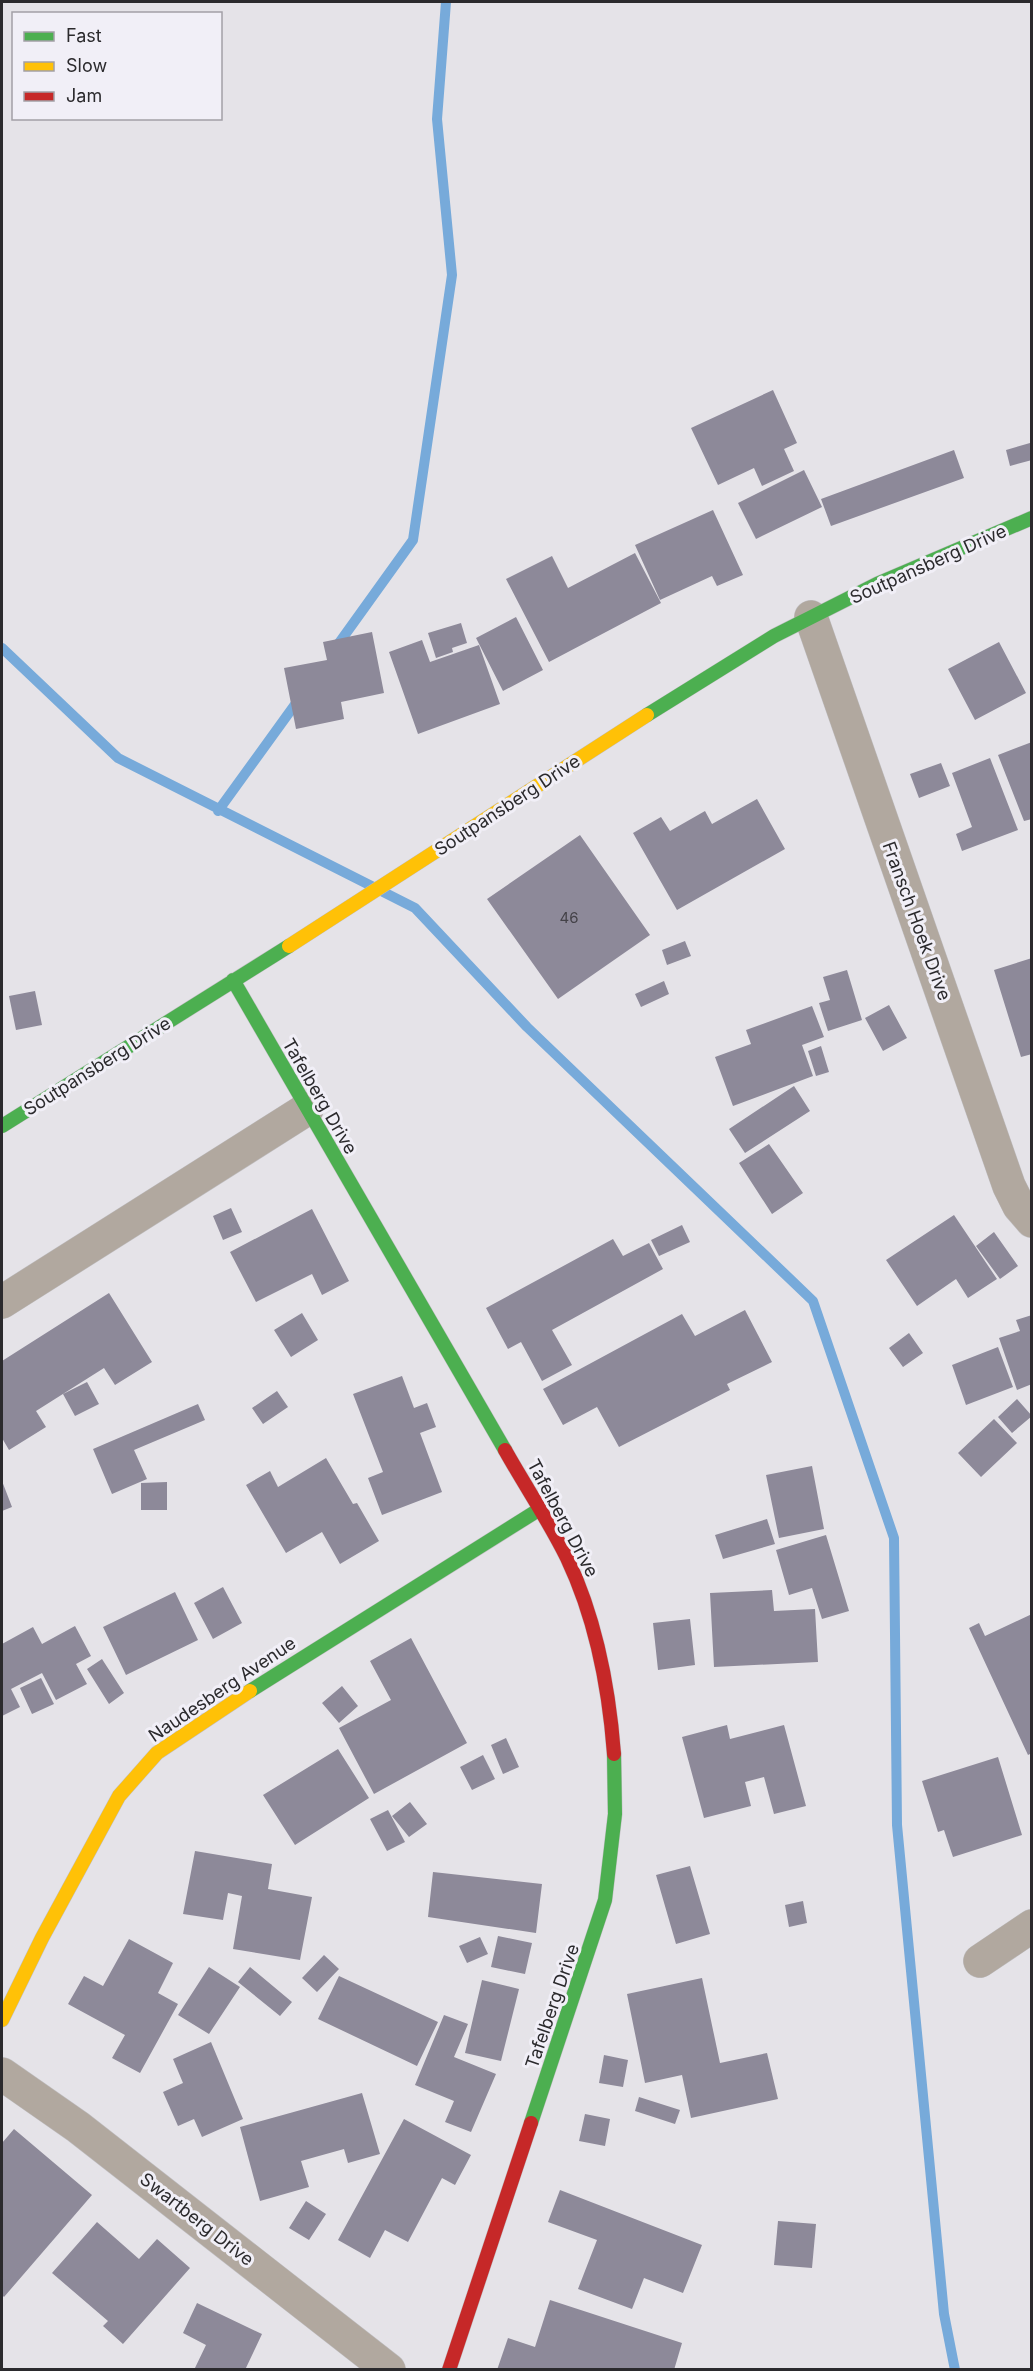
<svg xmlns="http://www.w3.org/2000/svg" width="1033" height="2371" viewBox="0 0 1033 2371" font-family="Inter,sans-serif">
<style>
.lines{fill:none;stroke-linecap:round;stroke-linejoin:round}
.stream{stroke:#77aada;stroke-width:10}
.building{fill:#8d8999}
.street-casing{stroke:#c0bfc2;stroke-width:34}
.fast-casing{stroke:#c0bfc2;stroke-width:15}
.slow-casing{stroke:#c0bfc2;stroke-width:15}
.jam-casing{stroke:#c0bfc2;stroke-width:15}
.street{stroke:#b1a89f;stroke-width:33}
.fast{stroke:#4caf50;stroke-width:14}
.slow{stroke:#ffc107;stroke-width:14}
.jam{stroke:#c62828;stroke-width:14}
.labels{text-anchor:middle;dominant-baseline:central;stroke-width:6;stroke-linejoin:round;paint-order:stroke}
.number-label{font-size:15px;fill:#444248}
.street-label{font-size:18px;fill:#2b2a2d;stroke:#f1eff7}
</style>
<rect width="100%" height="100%" fill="#e5e3e8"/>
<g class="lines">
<!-- stream -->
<path class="stream" d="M2,648l116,110 297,150 112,119 286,274 81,237 3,287 47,489 11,56
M334,650l79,-110 39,-265 -15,-156 9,-117
M218,811l81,-112"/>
</g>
<!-- building -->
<path class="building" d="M773,390l24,53 -13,6 10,22 -32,15 -8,-18 -36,17 -27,-57z
M1030,443l2,17 -22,6 -4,-16z
M954,450l10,28 -133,48 -10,-27z
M804,470l18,37 -66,32 -18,-36z
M713,510l30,65 -26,11 -5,-10 -52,24 -25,-55z
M635,553l26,50 -112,59 -43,-83 46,-23 16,32z
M516,617l27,53 -40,21 -27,-53z
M461,623l6,20 -15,5 1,4 -17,6 -8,-25z
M372,632l12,61 -43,9 3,17 -48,10 -12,-61 43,-8 -4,-18z
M422,640l8,22 49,-17 21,59 -82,30 -29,-82z
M999,642l27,51 -51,27 -27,-51z
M1032,742v77l-8,2 -26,-66z
M990,758l28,72 -56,21 -6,-17 16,-7 -20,-54z
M941,763l9,23 -31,12 -9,-24z
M757,799l28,50 -108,61 -44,-77 28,-16 9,14 35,-20 7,13z
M580,835l70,100 -92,64 -71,-100z
M685,941l6,15 -24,9 -5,-15z
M1032,958v96l-11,3 -27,-87z
M847,970l15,50 -34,11 -9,-28 11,-3 -7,-23z
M664,981l5,13 -28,13 -6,-13z
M35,991l7,34 -26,5 -7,-34z
M889,1005l18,33 -24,13 -18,-33z
M812,1006l12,31 -22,8 11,31 -80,30 -18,-49 36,-13 -5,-14z
M821,1046l8,26 -13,4 -8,-25z
M794,1086l16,25 -65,42 -16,-24z
M769,1144l34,49 -31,21 -33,-51z
M231,1208l11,24 -19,8 -10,-24z
M312,1209l37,72 -27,14 -10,-21 -56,28 -26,-50z
M954,1215l43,64 -29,19 -12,-19 -39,27 -31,-46z
M682,1225l8,17 -31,14 -8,-16z
M994,1232l24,34 -18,13 -24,-33z
M613,1239l10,17 26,-13 14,26 -111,61 20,35 -30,16 -21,-39 -13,7 -22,-41z
M109,1293l43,69 -37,23 -11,-17 -68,43 10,16 -37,23 -7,-12v-77z
M745,1310l27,52 -45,22 3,6 -111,57 -22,-40 -34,18 -20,-36 139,-75 13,22z
M302,1313l16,27 -27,17 -17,-27z
M1032,1315v69l-15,6 -18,-52 21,-7 -4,-11z
M909,1333l14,20 -20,14 -14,-19z
M998,1347l15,40 -47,18 -14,-40z
M402,1376l12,32 13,-5 9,24 -16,6 22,59 -60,23 -14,-37 15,-6 -30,-78z
M87,1382l12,22 -24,12 -12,-22z
M277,1391l11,16 -25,17 -11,-16z
M1017,1399l15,17 -20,17 -14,-16z
M198,1404l7,16 -71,30 13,29 -35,15 -19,-45z
M994,1419l23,24 -36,34 -23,-24z
M326,1458l27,46 4,-1 22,38 -39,23 -18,-32 -36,21 -40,-68 24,-14 8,16z
M812,1466l12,63 -45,9 -13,-63z
M2,1481l10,26 -10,4z
M167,1482v28h-26v-27z
M767,1519l8,25 -52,15 -8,-24z
M826,1535l23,76 -27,8 -10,-31 -23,7 -13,-45z
M223,1587l19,36 -29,16 -19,-36z
M772,1590l2,21 41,-2 3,53 -104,5 -4,-74z
M175,1592l23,48 -72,35 -23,-48z
M1032,1614v139l-4,2 -59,-127 10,-5 6,13z
M690,1619l5,46 -37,5 -5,-47z
M75,1626l16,30 -15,8 11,20 -31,16 -14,-27 -31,16 9,18 -18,9v-72l31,-17 9,17z
M411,1638l56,105 -93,51 -35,-66 52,-28 -21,-39z
M102,1659l22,34 -15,11 -22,-35z
M41,1678l13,26 -22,10 -12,-26z
M342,1686l16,20 -19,17 -17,-20z
M727,1725l3,14 54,-14 22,81 -32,8 -10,-37 -19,5 6,24 -47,12 -22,-81z
M506,1738l13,29 -16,7 -12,-29z
M338,1749l31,49 -74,47 -32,-50z
M483,1755l12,24 -23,11 -12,-23z
M998,1757l24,78 -69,22 -9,-27 -6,2 -16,-51z
M410,1802l17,22 -18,13 -17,-21z
M388,1810l17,32 -18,9 -17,-32z
M195,1851l77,13 -4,25 44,8 -12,63 -67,-11 9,-53 -14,-3 -5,27 -40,-6z
M690,1866l20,68 -34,10 -20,-69z
M433,1872l109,12 -6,49 -108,-16z
M803,1901l4,22 -18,4 -4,-22z
M498,1936l34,7 -7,31 -34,-7z
M480,1937l8,17 -21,9 -8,-17z
M129,1939l44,24 -15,30 20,11 -38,69 -28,-15 13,-23 -57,-31 16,-28 19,10z
M324,1955l15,14 -22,23 -15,-14z
M209,1967l31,20 -31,47 -31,-19z
M250,1967l42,35 -12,14 -42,-34z
M339,1976l99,46 -21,44 -99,-47z
M702,1978l18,85 47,-10 11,46 -87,19 -9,-43 -37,8 -18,-89z
M482,1980l37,9 -18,72 -36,-8z
M444,2015l24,9 -14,33 42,17 -25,58 -26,-10 9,-21 -39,-16z
M211,2042l32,77 -41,18 -8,-18 -16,7 -15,-34 20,-9 -10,-24z
M604,2055l24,5 -5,27 -24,-4z
M362,2093l18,61 -32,9 -4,-14 -43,12 8,26 -49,14 -20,-74z
M639,2097l41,13 -5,14 -40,-13z
M585,2114l25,5 -5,27 -26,-5z
M404,2119l67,36 -16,30 -13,-7 -34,64 -23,-12 -15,28 -32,-18z
M14,2129l78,66 -88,102 -2,-2v-152z
M560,2190l142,55 -19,48 -39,-15 -12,31 -54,-20 19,-49 -49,-18z
M306,2201l20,13 -17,26 -20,-12z
M778,2221l38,3 -4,44 -38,-3z
M97,2222l42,37 18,-20 33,29 -67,76 -20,-18 5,-5 -56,-48z
M550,2300l132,43 -8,27h-177l11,-32 27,9z
M197,2303l65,31 -17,36h-51l12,-25 -23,-12z"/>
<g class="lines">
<defs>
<path id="street" d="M811,617l198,569 10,20 13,15
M2,1302l305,-193
M980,1961l52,-35
M2,2074l76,53 311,243"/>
<path id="fast" d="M647,715l127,-79 103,-52 155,-66
M233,980l272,470
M2,1126l287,-180
M250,1691l290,-182
M531,2123l74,-223 10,-86 -1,-60"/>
<path id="slow" d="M289,946l358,-231
M2,2020l40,-82 77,-142 38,-43 93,-62"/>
<path id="jam" d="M505,1450c20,36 44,71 62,108 29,61 42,130 47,196
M449,2370l82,-247"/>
</defs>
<!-- street casing -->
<use href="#street" class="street-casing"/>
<!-- fast casing -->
<use href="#fast" class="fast-casing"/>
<!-- slow casing -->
<use href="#slow" class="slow-casing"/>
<!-- jam casing -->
<use href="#jam" class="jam-casing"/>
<!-- street -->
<use href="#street" class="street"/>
<!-- fast -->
<use href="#fast" class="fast"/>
<!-- slow -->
<use href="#slow" class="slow"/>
<!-- jam -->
<use href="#jam" class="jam"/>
</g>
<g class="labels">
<!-- number labels -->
<g class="number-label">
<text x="569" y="917">46</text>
</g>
<!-- street labels -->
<g class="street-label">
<text transform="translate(928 564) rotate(-24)">Soutpansberg Drive</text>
<text transform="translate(507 805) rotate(-33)">Soutpansberg Drive</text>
<text transform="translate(917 921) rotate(70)">Fransch Hoek Drive</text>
<text transform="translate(97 1066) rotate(-32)">Soutpansberg Drive</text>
<text transform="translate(320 1096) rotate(60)">Tafelberg Drive</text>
<text transform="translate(563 1518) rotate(62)">Tafelberg Drive</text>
<text transform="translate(222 1689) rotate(-34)">Naudesberg Avenue</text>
<text transform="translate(552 2006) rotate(-71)">Tafelberg Drive</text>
<text transform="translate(197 2219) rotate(38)">Swartberg Drive</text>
</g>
</g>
<!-- border -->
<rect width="1033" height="2371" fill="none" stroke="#2b2a2d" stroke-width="6"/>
<!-- legend -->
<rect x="12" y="12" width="210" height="108" fill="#f1eff7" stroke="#a2a0a6" stroke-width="1.5"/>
<rect x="24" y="32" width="30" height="9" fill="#4caf50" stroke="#a2a0a6" stroke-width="1.5"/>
<text x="66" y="42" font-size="18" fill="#2b2a2d">Fast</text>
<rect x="24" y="62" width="30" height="9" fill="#ffc107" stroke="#a2a0a6" stroke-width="1.5"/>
<text x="66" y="72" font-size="18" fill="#2b2a2d">Slow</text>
<rect x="24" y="92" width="30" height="9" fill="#c62828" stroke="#a2a0a6" stroke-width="1.5"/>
<text x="66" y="102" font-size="18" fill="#2b2a2d">Jam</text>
</svg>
